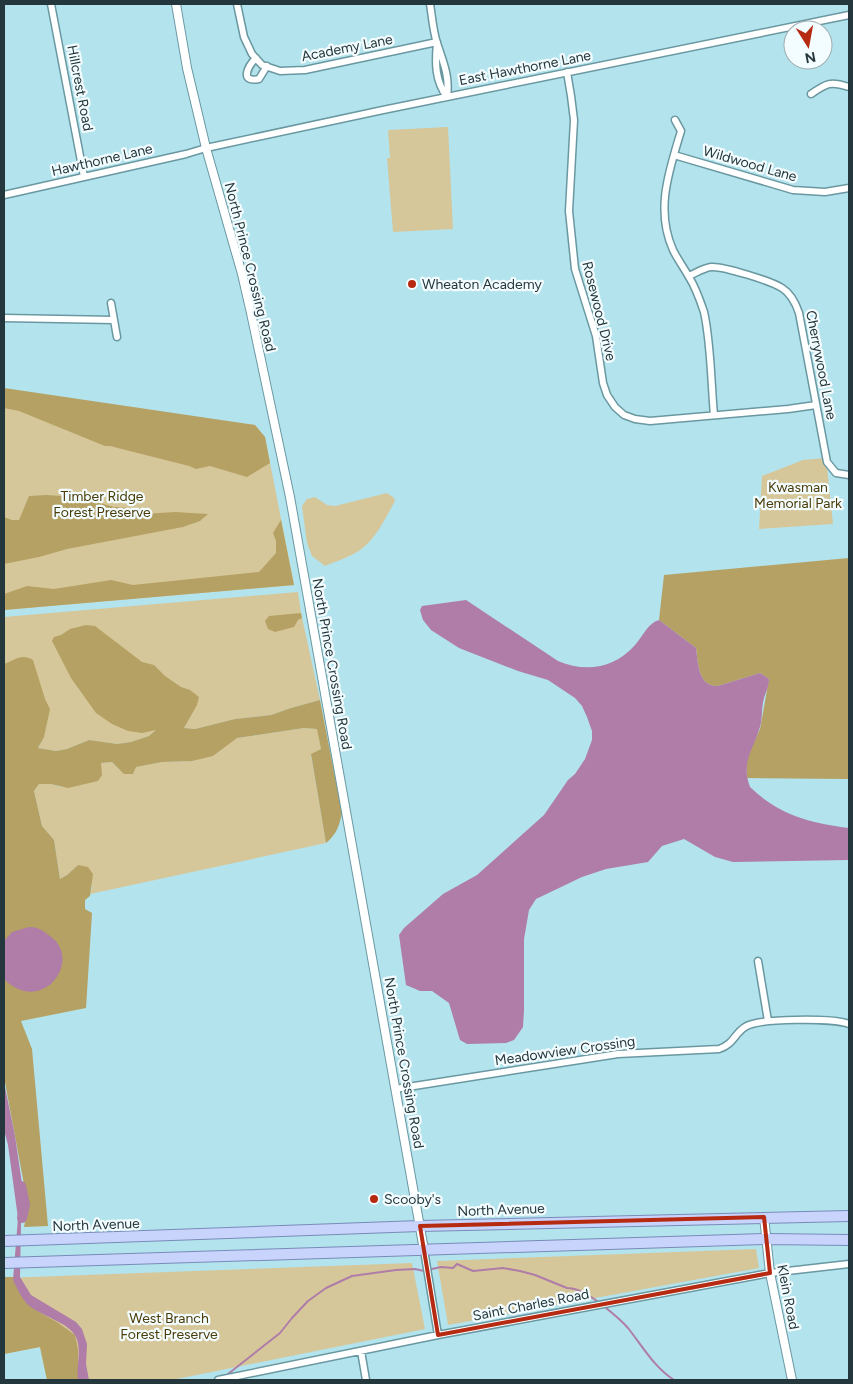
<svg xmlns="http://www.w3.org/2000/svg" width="853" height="1384" viewBox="0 0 853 1384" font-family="Figtree,sans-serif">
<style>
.green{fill:#d6c79b}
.forest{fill:#b5a163}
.water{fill:#af7da7}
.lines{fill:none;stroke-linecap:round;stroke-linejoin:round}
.stream{stroke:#af7da7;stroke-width:2}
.river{stroke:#af7da7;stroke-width:10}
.minor-casing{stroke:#6a98a1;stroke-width:9}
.tertiary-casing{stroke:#6a98a1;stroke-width:10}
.primary-casing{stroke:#788bb8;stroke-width:12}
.minor{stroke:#fff;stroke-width:6}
.tertiary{stroke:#fff;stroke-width:8}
.primary{stroke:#c9d4fc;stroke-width:10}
.marked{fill:none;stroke:#b62a12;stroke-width:4;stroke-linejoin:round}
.poi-dot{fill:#b62a12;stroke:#f3fcfe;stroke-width:2}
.labels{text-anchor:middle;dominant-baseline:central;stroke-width:4.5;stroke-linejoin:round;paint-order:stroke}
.street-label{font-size:14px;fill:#24373c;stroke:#f3fcfe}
.poi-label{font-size:14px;fill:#24373c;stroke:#f3fcfe;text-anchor:start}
.park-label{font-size:14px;fill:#4a3b07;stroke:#f3fcfe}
</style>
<rect width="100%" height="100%" fill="#b3e3ed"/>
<!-- green -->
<path class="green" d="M448,127l5,102 -60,3 -6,-74h3l-2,-28z
M4,395l251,30 10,12 29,148 -290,25z
M826,458l7,66 -74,5 3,-53 41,-16z
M387,493l7,5 1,3c-9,16 -17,34 -31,46 -9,8 -27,14 -39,19l-13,-10 -5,-13 -5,-37 5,-7 8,-2 12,8 8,1z
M298,592l3,21 19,87 -29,8 -20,7 -36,4 -40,10 -11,-1 7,-14 -33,15 -9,7 -18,6 -14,2 -28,-4 -22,9 -11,2 -18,-3 3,-5 -18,3 -19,168v-297z
M304,728l14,1 3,20 -10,6 15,88 -236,51 2,-7 -14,-22 -11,10 -7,4 -6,-39 -12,-14 -8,-35 5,-7h12l11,3 39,-24 11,-1 5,5 16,7 2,-7 27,-5 30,-1 45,-23z
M756,1249l3,19 -311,57 -11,-64z
M412,1263l13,66 -253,51h-125l-7,-33 -36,7v-76z"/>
<!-- forest -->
<path class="forest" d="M4,388l251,37 10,12 5,26 -23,14 -37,-11 -14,3 -7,-3 -79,-20h-5l-86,-35 -15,-3z
M46,495l33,2 35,10 16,1 14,6 31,-2 33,2 -8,7 -17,6 -116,22 -28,8 -35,7v-47l8,3h7l10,-24z
M281,520l13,65 -290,25v-16l23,-8 27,3 57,-9 22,5 126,-13 17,-19v-12l-3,-8z
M849,558v221l-102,-1 -1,-14 2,-9 12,-26 9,-50 -9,-6 -42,13c-20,1 -20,-23 -22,-38l-37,-28 5,-45z
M301,613l1,5 -4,2 -4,7 -19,5 -7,-3 -3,-8 4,-5z
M86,625l9,1 47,36 12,3 11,11 16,11 9,3 9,7 -2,8 -13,23 11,1 40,-10 36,-4 20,-7 29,-8 22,113c-3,13 -5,21 -16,30l-15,-89 10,-5 -4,-20 -13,-1 -67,10 -24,18 -21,5 -30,1 -26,5 -3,7h-9l-12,-12 -11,1 1,12 -4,6 -30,7 -17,-4h-12l-5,7 8,35 12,14 6,39 7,-4 11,-10 10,2 5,7 -3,22 -5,4v9l7,4 -6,95 -65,13 11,28 16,177 -24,1 4,-21 -24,-129v-413c11,-4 18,-11 29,-4l12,39 5,10 -6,28 -6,11 18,3 11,-2 22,-9 28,4 14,-2 18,-6 7,-6 -14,3 -14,-2 -16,-7 -16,-11 -25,-35 -19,-37 2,-4 7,-2 9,-6z
M4,1277h10l-1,3 26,32 18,10 18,13 3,14v31h-31l-7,-33 -36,7z"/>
<!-- water -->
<path class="water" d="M466,600l92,61c28,12 57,7 77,-16 8,-9 13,-22 24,-25l37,28c2,15 2,39 22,38l42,-13 9,6c0,7 -3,13 -5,19 -3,11 -1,22 -5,32 -7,22 -18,33 -9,57 29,28 60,36 99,41v32l-116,2 -18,-5 -31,-18 -22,7 -14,16 -42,7 -24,8 -46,22 -7,11 -5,29v71l-1,17 -2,3 -7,10 -8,3 -39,1 -7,-4 -11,-37 -17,-12h-12l-14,-6 -7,-50 5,-7 39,-34 34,-19 67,-60 24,-35 7,-6 10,-15 7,-19v-9l-5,-14 -5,-11 -7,-8 -27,-18 -30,-9 -59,-23 -28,-18 -8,-10 -3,-10 2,-4z
M29,927c9,0 13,3 21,9 34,24 -8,81 -46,43v-38l8,-9z
M4,1082l11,54 11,75 -5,12 -1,54 11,18 45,27 6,7 5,15 -1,20 3,16h-11c-2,-14 4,-30 -2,-43 -7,-15 -36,-21 -49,-33 -6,-7 -10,-15 -14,-24l5,-62 -10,-73 -4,-15z"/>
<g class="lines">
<!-- stream -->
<path class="stream" d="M432,1269l9,-2 12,1 4,-4 16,7 30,-3 17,3 15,4 32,13c11,0 21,7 30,13
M605,1307c8,7 16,13 23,21 15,19 26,39 46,52
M228,1374l52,-41 12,-15 16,-17 18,-13 26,-12 44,-6 19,-1 9,2"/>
<!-- river -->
<path class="river" d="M21,1186l4,19 -3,13"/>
<defs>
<path id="minor" d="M51,4l33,173
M237,4l7,33 8,17 10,11 18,6 25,-1 132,-28
M430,4c2,12 3,27 7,39 6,19 13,33 10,54
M437,43c-2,20 -2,38 10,54
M256,58c-8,8 -17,25 3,21l8,-13
M567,72l4,24 3,24 -5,91 6,58 21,67 7,47 4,12 8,12 9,8 11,4 15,2 138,-12 28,-4
M811,94c16,-11 19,-13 38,-7
M675,120l6,11c-12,40 -26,79 -8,119 5,10 11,18 16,27 7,11 11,23 15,35 7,31 7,71 10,103
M674,155l119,35 32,2 24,-4
M4,195l182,-41 20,-6 177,-38 466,-95
M689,276c7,-3 14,-8 22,-9 12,-1 60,14 71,21 8,5 14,16 17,25l28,149 9,11 13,2
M111,303l6,34
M4,318l110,2
M758,961l10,60
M395,1089l223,-35 101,-5c15,-5 15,-15 26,-22 13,-9 89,-9 104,-3
M424,1250l14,85
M361,1351l5,29
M218,1380l220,-45 332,-62 79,-9"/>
<path id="tertiary" d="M176,4l11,64 19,80 36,126 9,39 39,184 134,753
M764,1217l6,56 22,107"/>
<path id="primary" d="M4,1241l416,-15 429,-10
M4,1263l762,-24 83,1"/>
</defs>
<!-- minor casing -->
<use href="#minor" class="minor-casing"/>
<!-- tertiary casing -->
<use href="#tertiary" class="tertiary-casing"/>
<!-- primary casing -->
<use href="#primary" class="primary-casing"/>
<!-- minor -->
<use href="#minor" class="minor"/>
<!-- tertiary -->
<use href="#tertiary" class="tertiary"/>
<!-- primary -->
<use href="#primary" class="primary"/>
</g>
<!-- marked area -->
<path class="marked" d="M764,1217l6,56 -332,62 -18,-109z"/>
<!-- markers -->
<g class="poi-dot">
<circle cx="412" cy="284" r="5"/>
<circle cx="374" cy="1199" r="5"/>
</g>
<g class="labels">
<!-- street labels -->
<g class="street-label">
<text transform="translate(347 48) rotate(-11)">Academy Lane</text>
<text transform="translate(525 68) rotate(-11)">East Hawthorne Lane</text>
<text transform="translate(80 88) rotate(79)">Hillcrest Road</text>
<text transform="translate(102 160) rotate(-13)">Hawthorne Lane</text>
<text transform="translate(750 164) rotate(16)">Wildwood Lane</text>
<text transform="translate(250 267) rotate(76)">North Prince Crossing Road</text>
<text transform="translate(599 311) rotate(76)">Rosewood Drive</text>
<text transform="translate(821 365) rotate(79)">Cherrywood Lane</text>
<text transform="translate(332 664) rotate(80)">North Prince Crossing Road</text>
<text transform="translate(565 1051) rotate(-8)">Meadowview Crossing</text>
<text transform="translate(404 1063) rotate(80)">North Prince Crossing Road</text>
<text transform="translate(501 1210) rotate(-2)">North Avenue</text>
<text transform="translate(96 1225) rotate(-2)">North Avenue</text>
<text transform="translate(788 1297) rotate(79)">Klein Road</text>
<text transform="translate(531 1305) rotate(-11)">Saint Charles Road</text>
</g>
<!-- poi labels -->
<g class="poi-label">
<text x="422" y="284">Wheaton Academy</text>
<text x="384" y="1199">Scooby's</text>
</g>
<!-- park labels -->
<g class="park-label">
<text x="798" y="487">Kwasman<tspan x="798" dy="16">Memorial Park</tspan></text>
<text x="102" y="496">Timber Ridge<tspan x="102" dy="16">Forest Preserve</tspan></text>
<text x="169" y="1318">West Branch<tspan x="169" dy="16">Forest Preserve</tspan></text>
</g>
</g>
<!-- border -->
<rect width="853" height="1384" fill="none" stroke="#24373c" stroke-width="10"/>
<!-- north arrow -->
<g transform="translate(808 45) rotate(169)"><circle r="24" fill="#f3fcfe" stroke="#a0adb0"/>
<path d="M0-4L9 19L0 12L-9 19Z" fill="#b62a12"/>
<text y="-8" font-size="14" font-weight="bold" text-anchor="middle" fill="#24373c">N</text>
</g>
</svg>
